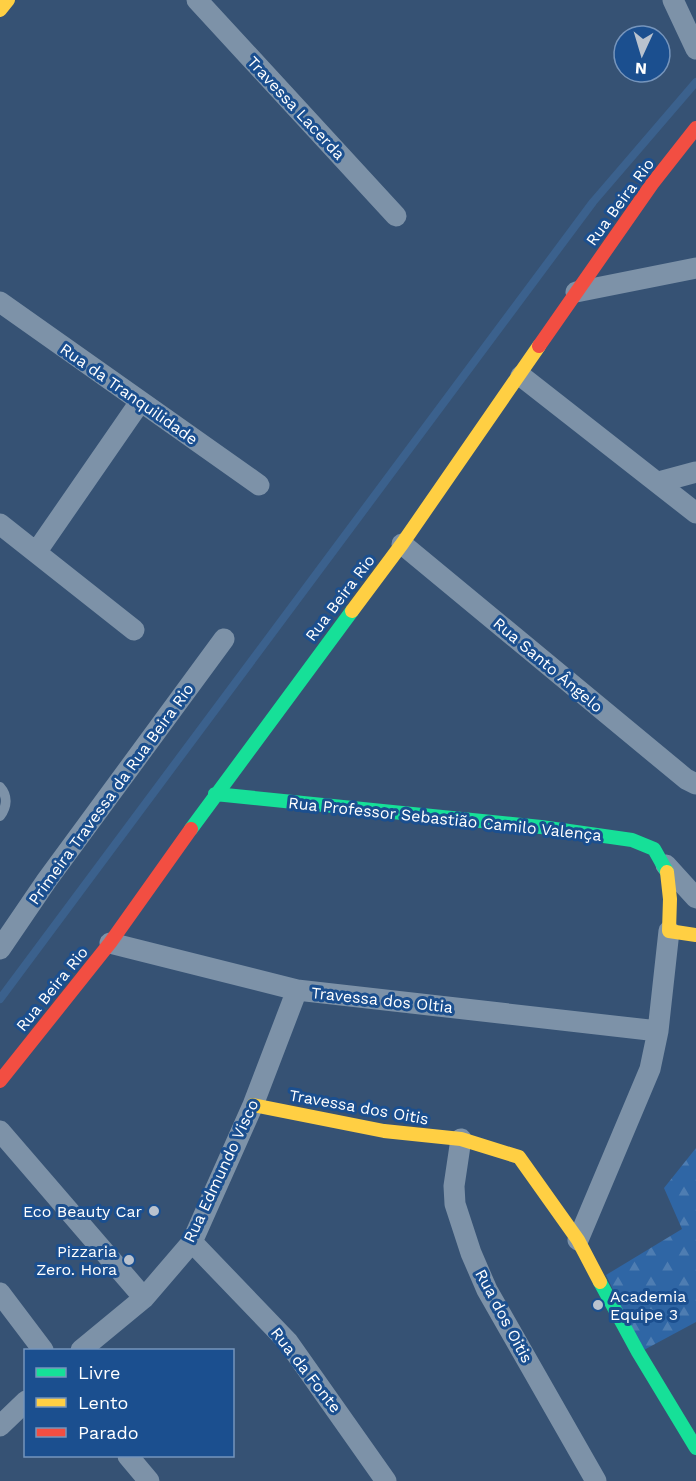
<svg xmlns="http://www.w3.org/2000/svg" width="696" height="1481" viewBox="0 0 696 1481" font-family="'Work Sans',sans-serif">
<style>
.forest{fill:url(#forest-firs)}
.lines{fill:none;stroke-linecap:round;stroke-linejoin:round}
.stream{stroke:#3b618d;stroke-width:8}
.lane{stroke:#7d92a8;stroke-width:10}
.street{stroke:#7d92a8;stroke-width:21}
.fast{stroke:#16e098;stroke-width:14}
.slow{stroke:#ffcf43;stroke-width:14}
.jam{stroke:#f24e42;stroke-width:14}
.poi-dot{fill:#b9c2ce;stroke:#1b4f8f;stroke-width:2}
.labels{text-anchor:middle;dominant-baseline:central;stroke-width:6;stroke-linejoin:round;paint-order:stroke}
.street-label{font-size:16px;fill:#fff;stroke:#1b4f8f}
.poi-label{font-size:16px;fill:#fff;stroke:#1b4f8f;text-anchor:end}
</style>
<defs>
<pattern id="forest-firs" width="22" height="20" patternUnits="userSpaceOnUse" patternTransform="scale(1.5)"><rect width="22" height="20" fill="#2f66a5"/><path d="M5 1l3.5 6h-7zM16 11l3.5 6h-7z" fill="#4e7db2"/></pattern>
</defs>
<rect width="100%" height="100%" fill="#365274"/>
<!-- forest -->
<path class="forest" d="M696,1148v174l-54,29 -36,-76 76,-46 -18,-41z"/>
<g class="lines">
<!-- stream -->
<path class="stream" d="M0,999l593,-797 103,-120"/>
<!-- lane -->
<path class="lane" d="M0,787c8,9 7,20 0,29"/>
<!-- street -->
<path class="street" d="M197,0l199,216
M673,0l23,49
M576,292l120,-24
M0,302l259,183
M521,376l175,137
M659,482l37,-10
M0,524l134,106
M402,544l284,235 10,5
M37,551l103,-149
M666,865l30,33
M110,943l187,47 361,41
M0,949l47,-69 177,-241
M0,1131l144,167
M461,1139l-7,47 1,18 16,49 16,37 109,191
M578,1240l72,-171 8,-38 11,-100
M192,1242l96,100 98,139
M0,1293l43,57
M81,1350l63,-52 48,-56 61,-137 44,-115
M0,1426l26,-25
M128,1456l21,25"/>
<!-- fast -->
<path class="fast" d="M215,794l326,33 91,13 22,9 13,23
M191,829l161,-218
M600,1282l38,70 58,96"/>
<!-- slow -->
<path class="slow" d="M0,10l8,-10
M352,611l50,-67 137,-198
M667,872l3,27 -1,32 27,4
M253,1105l131,26 77,8 58,18 59,83 22,42"/>
<!-- jam -->
<path class="jam" d="M539,346l113,-162 44,-56
M0,1081l110,-138 81,-114"/>
</g>
<!-- markers -->
<g class="poi-dot">
<circle cx="154" cy="1211" r="6"/>
<circle cx="129" cy="1260" r="6"/>
<circle cx="598" cy="1305" r="6"/>
</g>
<g class="labels">
<!-- street labels -->
<g class="street-label">
<text transform="translate(296 108) rotate(47)">Travessa Lacerda</text>
<text transform="translate(620 202) rotate(-54)">Rua Beira Rio</text>
<text transform="translate(129 394) rotate(35)">Rua da Tranquilidade</text>
<text transform="translate(340 598) rotate(-53)">Rua Beira Rio</text>
<text transform="translate(548 665) rotate(40)">Rua Santo Ângelo</text>
<text transform="translate(111 794) rotate(-54)">Primeira Travessa da Rua Beira Rio</text>
<text transform="translate(445 819) rotate(6)">Rua Professor Sebastião Camilo Valença</text>
<text transform="translate(52 989) rotate(-51)">Rua Beira Rio</text>
<text transform="translate(382 1000) rotate(6)">Travessa dos Oltia</text>
<text transform="translate(359 1107) rotate(10)">Travessa dos Oitis</text>
<text transform="translate(221 1171) rotate(-65)">Rua Edmundo Visco</text>
<text transform="translate(504 1316) rotate(62)">Rua dos Oitis</text>
<text transform="translate(306 1370) rotate(52)">Rua da Fonte</text>
</g>
<!-- poi labels -->
<g class="poi-label">
<text x="142" y="1211">Eco Beauty Car</text>
<text x="117" y="1251">Pizzaria<tspan x="117" dy="18">Zero. Hora</tspan></text>
<text x="610" y="1296" text-anchor="start">Academia<tspan x="610" dy="18">Equipe 3</tspan></text>
</g>
</g>
<!-- legend -->
<rect x="24" y="1349" width="210" height="108" fill="#1b4f8f" stroke="#7695bc" stroke-width="1.5"/>
<rect x="36" y="1368" width="30" height="9" fill="#16e098" stroke="#7695bc" stroke-width="1.5"/>
<text x="78" y="1379" font-size="18" fill="#ffffff">Livre</text>
<rect x="36" y="1398" width="30" height="9" fill="#ffcf43" stroke="#7695bc" stroke-width="1.5"/>
<text x="78" y="1409" font-size="18" fill="#ffffff">Lento</text>
<rect x="36" y="1428" width="30" height="9" fill="#f24e42" stroke="#7695bc" stroke-width="1.5"/>
<text x="78" y="1439" font-size="18" fill="#ffffff">Parado</text>
<!-- north arrow -->
<g transform="translate(642 54) rotate(184)"><circle r="28" fill="#1b4f8f" stroke="#7695bc" stroke-width="1.5"/>
<path d="M0-4.5L10 22L0 15L-10 22Z" fill="#b9c2ce"/>
<text y="-9" font-size="16" font-weight="bold" text-anchor="middle" fill="#ffffff">N</text>
</g>
</svg>
